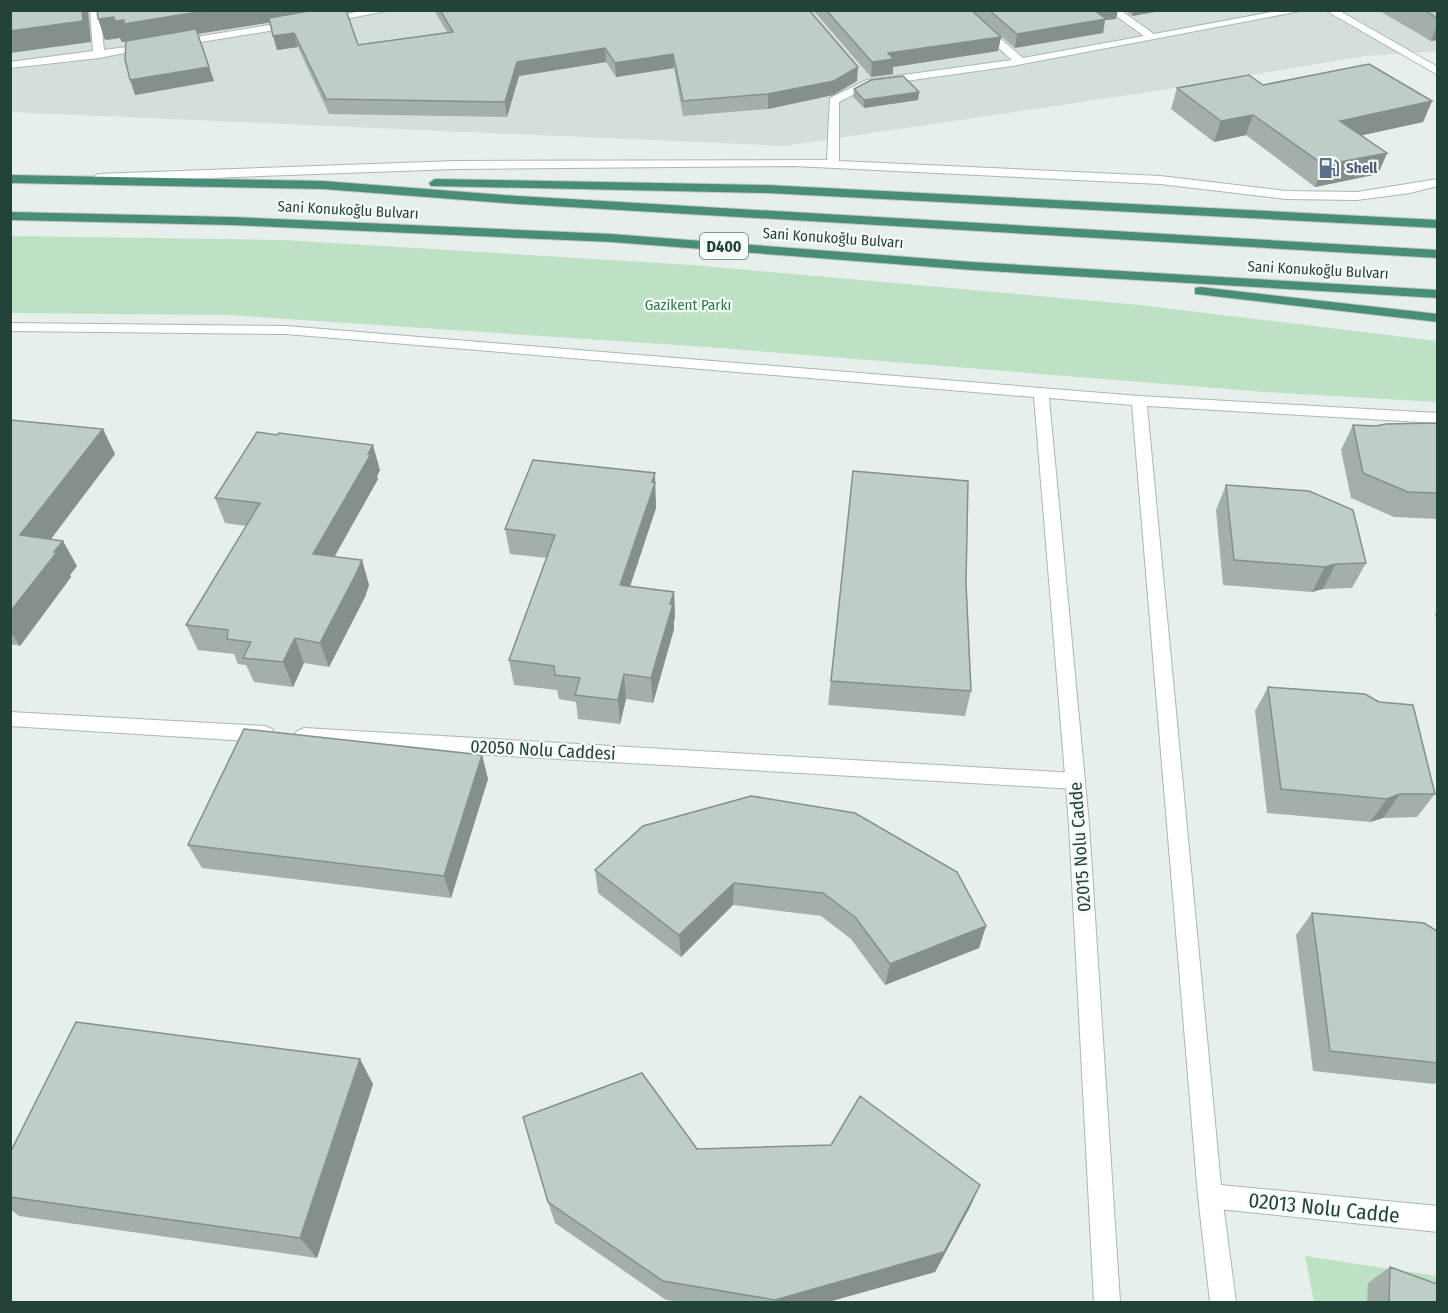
<svg xmlns="http://www.w3.org/2000/svg" width="1448" height="1313" viewBox="0 0 1448 1313" font-family="'Fira Sans Condensed',sans-serif">
<style>
.built{fill:#d4dfda}
.green{fill:#bee1c6}
.lines{fill:none;stroke-linecap:round;stroke-linejoin:round}
.minor-casing{stroke:#a8b8b2;stroke-width:2}
.tertiary-casing{stroke:#a8b8b2;stroke-width:2}
.trunk-casing{stroke:#c1cac8;stroke-width:2}
.minor{fill:#fff;fill-rule:evenodd}
.tertiary{fill:#fff;fill-rule:evenodd}
.trunk{fill:#4a8c7a;fill-rule:evenodd}
.wall{fill:#a3b0aa}
.shaded-wall{fill:#85908b}
.building{fill:#becdc6;stroke:#85908b;stroke-width:1.5}
.labels{text-anchor:middle;dominant-baseline:central;stroke-width:4.5;stroke-linejoin:round;paint-order:stroke}
.far-service-label{font-size:15px;font-weight:bold;fill:#4e5e75;stroke:#f7fbf9;text-anchor:start}
.far-street-label{font-size:15px;fill:#234339;stroke:#f7fbf9}
.far-park-label{font-size:15px;fill:#2b7c47;stroke:#f7fbf9}
.shield{fill:#f7fbf9;stroke:#637a73;stroke-width:1.5}
.shield-label{font-size:16px;font-weight:bold;fill:#234339}
.street-label{font-size:18px;fill:#234339;stroke:#f7fbf9}
.near-street-label{font-size:21px;fill:#234339;stroke:#f7fbf9}
</style>
<rect width="100%" height="100%" fill="#e6efeb"/>
<!-- built -->
<path class="built" d="M11,11h1426v40l-72,5 -216,36 -365,54 -773,-34z"/>
<!-- green -->
<path class="green" d="M11,236l273,4 408,25 448,40 297,36v61l-172,-10 -558,-45 -479,-32 -217,-2z
M1305,1256l132,20v26h-123z"/>
<g class="lines">
<defs>
<path id="minor" d="M90,10h10l4,40 46,-6 5,3 -56,11 -89,10v-6l83,-11z
M365,10h26l-66,13 -5,-3z
M956,10h11l56,48 121,-22 -36,-26h12l34,24 128,-24h24l-294,56 -142,20 -31,16v59l321,15 126,15 71,1 81,-13v7l-28,7 -53,7 -71,-1 -126,-15 -366,-18 -339,3 -357,13 -6,-4 6,-4 357,-13 372,-1 3,-62 37,-18 145,-20z
M1325,10h13l100,57v8z
M295,21l5,3 -1,2 -122,20 -5,-3 5,-3z
M10,712l255,14 7,3 2,5 -2,5 -7,3 -255,-16z
M304,728l771,45 7,2 3,6 -3,6 -7,2 -771,-45 -7,-3 -3,-5 3,-5z
M1210,1184l228,22v26l-228,-24 -9,-3 -3,-9 3,-9z"/>
<path id="tertiary" d="M10,323l276,3 853,70 299,17v10l-291,-17 75,790 14,106h-26l-12,-106 -66,-791 -83,-7 40,426 31,478h-26l-25,-478 -35,-427 -748,-63 -276,-3z"/>
<path id="trunk" d="M10,175l313,6 195,15 920,54v8l-920,-54 -195,-15 -313,-6z
M435,179l332,6 671,35v8l-671,-35 -336,-7 -2,-3z
M10,212l222,5 379,17 361,28 466,28v8l-466,-28 -361,-28 -379,-17 -222,-5z
M1200,287l238,27v8l-243,-28v-6z"/>
</defs>
<!-- minor casing -->
<use href="#minor" class="minor-casing"/>
<!-- tertiary casing -->
<use href="#tertiary" class="tertiary-casing"/>
<!-- trunk casing -->
<use href="#trunk" class="trunk-casing"/>
<!-- minor -->
<use href="#minor" class="minor"/>
<!-- tertiary -->
<use href="#tertiary" class="tertiary"/>
<!-- trunk -->
<use href="#trunk" class="trunk"/>
</g>
<!-- wall -->
<path class="wall" d="M97,10h249l12,35 89,-13 -13,-22h375l48,71 -24,14 -65,14 -85,7 -9,-48 -58,9 -10,-15 -87,14 -12,41 -178,-3 -31,-67 -21,3 -7,-28 -72,12 16,47 -79,14 -9,-54 -4,1 -2,-4 -15,2z
M813,10h158l30,27 -3,14 -105,16v7l-22,3z
M971,10h147l-2,9 -11,1 -2,13 -88,15z
M1125,10h41l-34,6z
M1378,10h59v30l-6,1z
M1263,85l169,16 -9,21 -62,13 26,18 -9,21 -63,13 -69,-52 -32,7 -43,-33 6,-21z
M854,89l65,3 -1,8 -54,8 -11,-11z
M10,420l105,34 -64,85 26,27 -7,9 1,2 -51,69 -10,-2z
M1437,423v96l-43,-2 -43,-19 -10,-48 12,-25 23,1z
M380,470l-3,6 1,3 -44,78 28,3 7,25 -4,12 -36,70 -25,-4 -11,24 -39,-5 -8,-17 -8,-1 -4,-10 -36,-4 -12,-25 60,-99 -21,-3 -10,-25z
M853,471l113,112 5,108 -6,25 -137,-11z
M1226,485l140,78 -14,25 -29,1 -11,3 -89,-7 -7,-75z
M656,498v10l-26,79 44,5 1,25 -1,4v8l-21,74 -27,-4 -6,25 -42,-5 -2,-17 -17,-3 -2,-9 -43,-5 -5,-25 38,-102 -37,-4 -5,-25z
M1437,611v12l-2,-9z
M1268,687l167,107 -18,23 -34,1 -13,4 -103,-9 -12,-102z
M482,755l6,24 -37,119 -249,-30 -14,-23z
M643,826l343,100 -7,22 -94,37 -34,-46 -30,-23 -88,-11 -52,52 -83,-64 -3,-23z
M1312,913l125,18v151l-3,2 -121,-13 -17,-136z
M373,1084l-56,174 -298,-42 -9,-7v-56z
M697,1149l283,36 -10,22 -35,65 -107,30h-146l-16,-2 -111,-77 -7,-21z
M1390,1267l47,35h-70l1,-19z"/>
<!-- shaded-wall -->
<path class="shaded-wall" d="M82,10h6l3,32 -81,11v-22z
M210,10h134v1l-213,33 -1,-3 -8,1 -2,-4 -15,2 -7,-21 16,-2z
M1092,10h26l-2,9 -11,1 -2,13 -88,15 2,-14z
M1134,10h32l-34,6z
M1437,25v15l-6,1z
M294,33l4,14 -21,3 -4,-14z
M1001,37l-3,14 -105,16v7l-22,3 1,-15 16,-9z
M605,48l1,14 -87,14 -12,41 -2,-15 12,-40z
M673,54l1,14 -58,9 -1,-14z
M209,67l5,14 -79,14 -5,-15z
M858,67l-1,14 -24,14 -65,14v-15z
M919,92l-1,8 -54,8v-8z
M1432,101l-9,21 -91,20 8,-21z
M1253,115l-7,20 -32,7 7,-21z
M1387,153l-9,21 -63,13 9,-22z
M103,429l12,25 -80,106 -15,-25z
M373,445l7,25 -3,6 1,3 -56,100 -9,-25z
M655,473l1,35 -34,102 -2,-25z
M63,541l14,25 -7,9 1,2 -51,69 -10,-15v-19z
M362,560l7,25 -4,12 -36,70 -9,-24z
M1336,564l-13,25 -11,3 13,-25z
M674,592l1,25 -1,4v8l-21,74 -2,-25z
M295,638l9,25 -11,24 -10,-25z
M624,674l2,25 -6,25 -2,-24z
M482,755l6,24 -37,119 -7,-22z
M1400,794l-17,24 -13,4 17,-23z
M734,883l-1,22 -52,52 -2,-22z
M986,926l-7,22 -94,37 5,-21z
M360,1059l13,25 -56,174 -17,-20z
M980,1185l-10,22 -35,65 -107,30h-53v-2z"/>
<!-- building -->
<path class="building" d="M10,10h72l1,11 -73,10z
M97,10h113l-86,14v-4l-9,1 -1,-4 -16,2z
M315,10h31l12,35 95,-13 -13,-22h369l49,57 -24,14 -66,13 -85,7 -10,-47 -58,9 -10,-15 -88,14 -12,40 -179,-3 -32,-66 -21,3 -4,-18z
M826,10h145l30,27 -113,16 6,6 -22,3z
M989,10h105l12,9 -89,15z
M1424,10h13v8z
M196,29l13,38 -79,13 -5,-21 1,-18z
M1369,64l63,37 -92,20 47,32 -63,12 -71,-50 -32,6 -44,-33 72,-13 14,10z
M903,76l16,16 -55,8 -10,-11 17,-9z
M10,420l93,9 -83,106 43,6 -9,11h3l-47,60z
M1437,423v70l-29,-1 -45,-19 -10,-48 23,1 10,-2z
M257,432l20,3 2,-2 94,12 -5,9h3l-58,100 49,6 -5,12 -37,71 -25,-5 -12,24 -40,-4 8,-16 -24,-3 1,-9 -42,-5 74,-122 -45,-5z
M533,460l122,13 -3,9 3,1 -35,102 54,7 -4,12h3l-22,74 -27,-4 -6,26 -43,-5 5,-17 -25,-3 -1,-9 -45,-6 46,-125 -50,-6z
M853,471l115,10 -2,102 5,108 -140,-10z
M1226,485l83,6 44,19 13,53 -30,1 -11,3 -91,-7z
M1268,687l97,7 14,8 34,3 22,89h-35l-13,5 -106,-10z
M244,729l238,26 -38,121 -256,-31z
M751,796l104,17 102,59 29,54 -96,38 -35,-47 -32,-24 -89,-10 -55,52 -84,-65 48,-44z
M1312,913l112,10 13,8v132l-107,-12z
M76,1022l284,37 -60,179 -290,-41v-44z
M642,1073l55,76 134,-4 29,-49 120,89 -36,67 -169,48 -112,-19 -115,-79 -25,-85z
M1390,1267l47,17v18h-48z"/>
<!-- icons -->
<defs>
<symbol id="fuel-bare" viewBox="-9 -9 18 18"><path d="M-5.5-6h7V0h2V4h1.3V-2.5L3-4.5l.8-.8L6-3V5H2.5V1h-1V6h-7ZM-4.2-4.7v3.2H.2V-4.7Z" fill="#5c6f8a" stroke="#f7fbf9" stroke-width="2.5" paint-order="stroke"/></symbol>
</defs>
<g fill-rule="evenodd">
<use href="#fuel-bare" x="1314" y="153" width="30" height="30"/>
</g>
<g class="labels">
<!-- far-service labels -->
<g class="far-service-label">
<text x="1346" y="168">Shell</text>
</g>
<!-- far-street labels -->
<g class="far-street-label">
<text transform="translate(348 210) rotate(3)">Sani Konukoğlu Bulvarı</text>
<text transform="translate(833 238) rotate(4)">Sani Konukoğlu Bulvarı</text>
<text transform="translate(1318 270) rotate(3)">Sani Konukoğlu Bulvarı</text>
</g>
<!-- far-park labels -->
<g class="far-park-label">
<text x="688" y="305">Gazikent Parkı</text>
</g>
<!-- shield labels -->
<rect class="shield" x="700" y="233" width="48" height="26" rx="4.5"/>
<g class="shield-label">
<text x="724" y="246">D400</text>
</g>
<!-- street labels -->
<g class="street-label">
<text transform="translate(543 750) rotate(3)">02050 Nolu Caddesi</text>
<text transform="translate(1080 847) rotate(-94)">02015 Nolu Cadde</text>
</g>
<!-- near-street labels -->
<g class="near-street-label">
<text transform="translate(1324 1208) rotate(6)">02013 Nolu Cadde</text>
</g>
</g>
<!-- border -->
<rect width="1448" height="1313" fill="none" stroke="#234339" stroke-width="24"/>
</svg>
